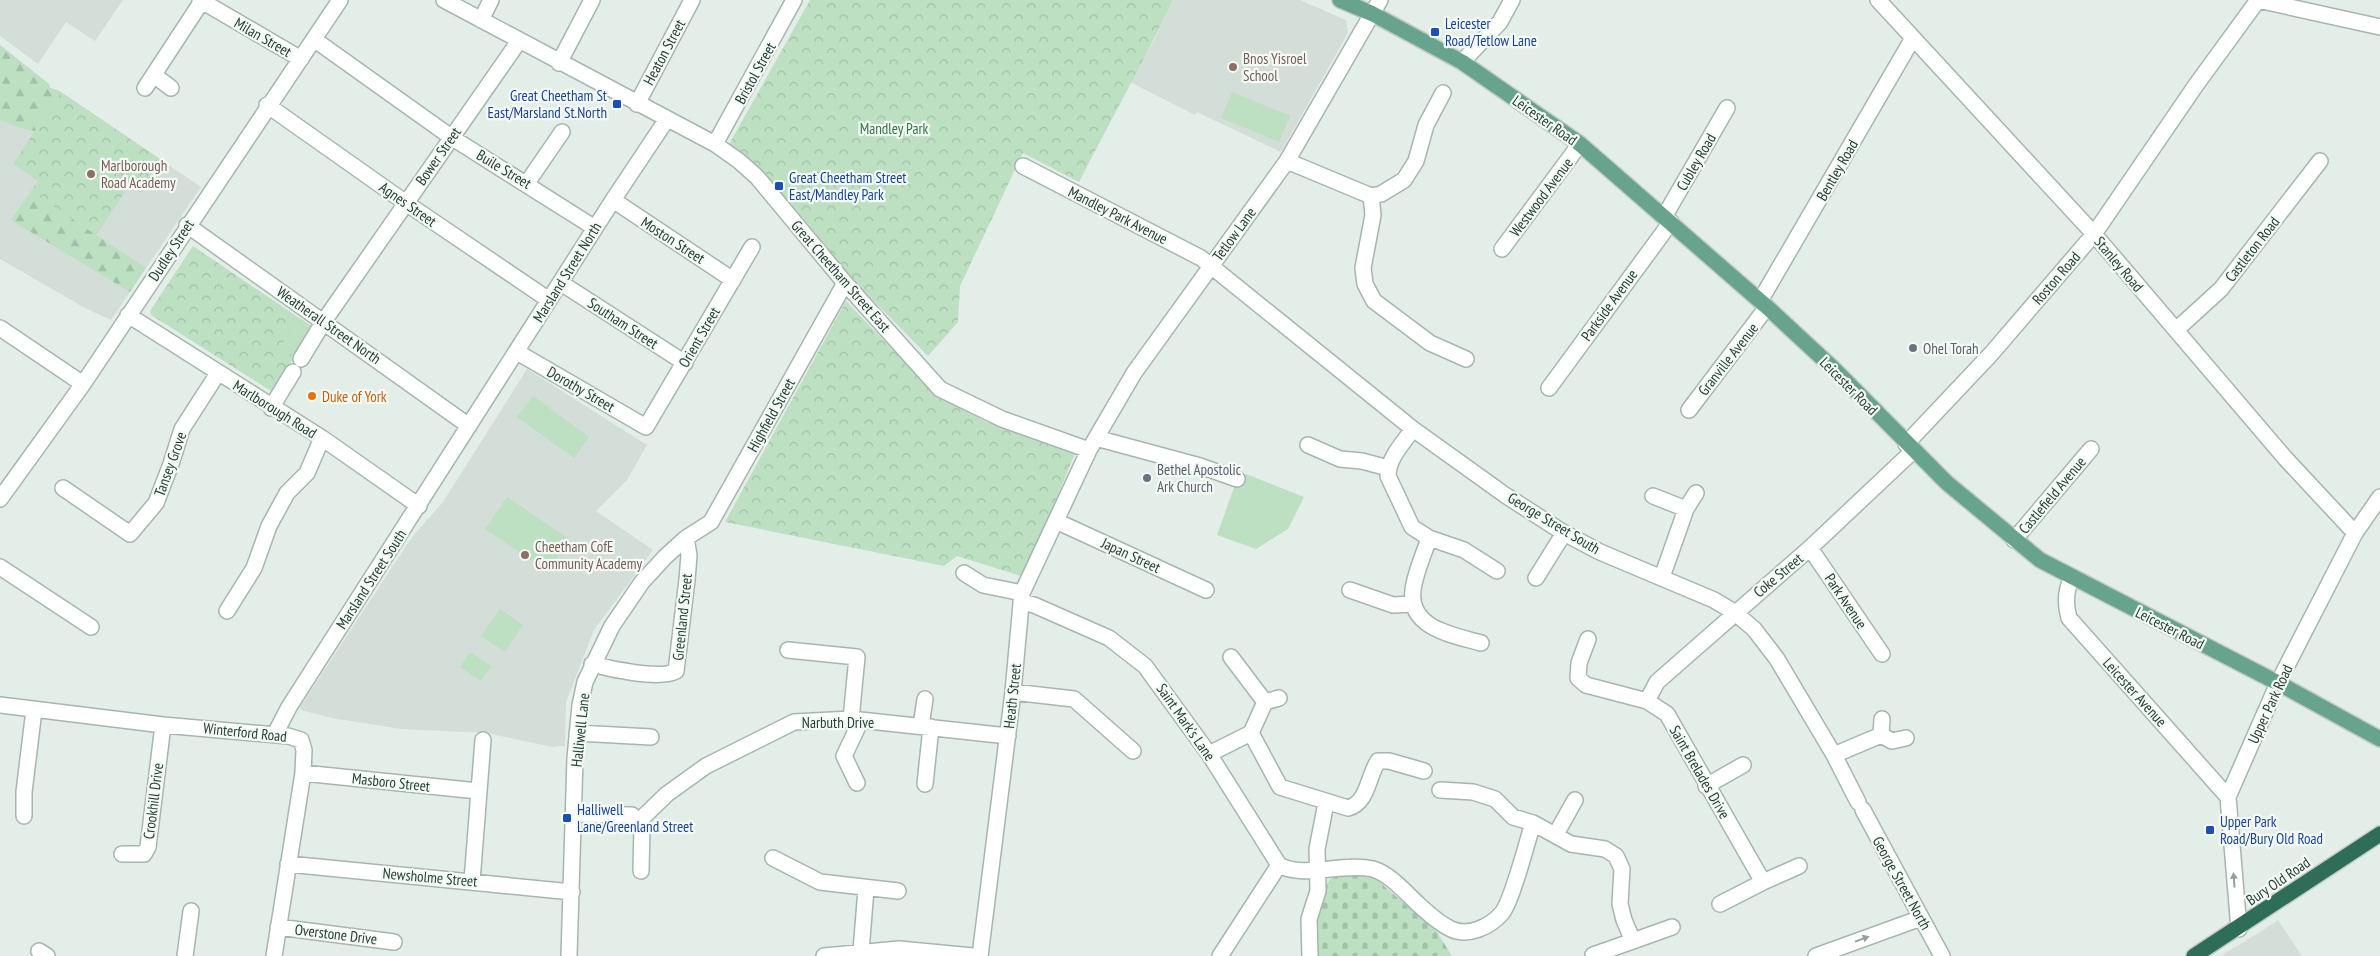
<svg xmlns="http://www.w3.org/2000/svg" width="2380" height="956" viewBox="0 0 2380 956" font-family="'PT Sans Narrow',sans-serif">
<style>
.built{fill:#d2ded7}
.forest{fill:url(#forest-firs)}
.cemetery{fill:url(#cemetery-stones)}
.park{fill:url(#park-crowns)}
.garden{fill:#bddfc2}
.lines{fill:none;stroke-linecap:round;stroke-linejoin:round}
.street-casing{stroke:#a6b6ae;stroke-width:18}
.primary-casing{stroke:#c1cac6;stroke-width:18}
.highway-casing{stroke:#c1cac6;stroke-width:18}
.street{stroke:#fff;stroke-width:15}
.primary{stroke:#68a48d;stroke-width:15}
.highway{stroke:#2e6d58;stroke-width:15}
.oneway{fill:#91a09a}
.transit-dot{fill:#1a4fb4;stroke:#f5faf7;stroke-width:2}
.education-dot{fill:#8d6e63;stroke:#f5faf7;stroke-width:2}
.worship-dot{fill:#6b7280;stroke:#f5faf7;stroke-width:2}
.food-dot{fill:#e8710a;stroke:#f5faf7;stroke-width:2}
.labels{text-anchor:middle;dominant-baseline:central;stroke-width:4.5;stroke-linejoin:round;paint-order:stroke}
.transit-label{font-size:15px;fill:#164399;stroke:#f5faf7;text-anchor:start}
.street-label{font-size:15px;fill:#234034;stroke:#f5faf7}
.education-label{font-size:15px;fill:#785e54;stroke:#f5faf7;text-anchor:start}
.park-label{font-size:15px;fill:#2c783f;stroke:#f5faf7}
.worship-label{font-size:15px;fill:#5b616d;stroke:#f5faf7;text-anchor:start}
.food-label{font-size:15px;fill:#c56008;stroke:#f5faf7;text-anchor:start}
</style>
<defs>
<pattern id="forest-firs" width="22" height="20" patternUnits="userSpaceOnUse" patternTransform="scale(1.25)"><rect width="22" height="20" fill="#bddfc2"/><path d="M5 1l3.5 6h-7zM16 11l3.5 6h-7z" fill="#a2c0a7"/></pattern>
<pattern id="cemetery-stones" width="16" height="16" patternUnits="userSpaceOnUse" patternTransform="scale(1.25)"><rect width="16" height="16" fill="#bddfc2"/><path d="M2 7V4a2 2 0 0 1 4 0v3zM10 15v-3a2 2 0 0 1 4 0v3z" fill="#a2c0a7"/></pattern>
<pattern id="park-crowns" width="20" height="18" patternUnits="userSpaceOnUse" patternTransform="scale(1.25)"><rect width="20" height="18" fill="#bddfc2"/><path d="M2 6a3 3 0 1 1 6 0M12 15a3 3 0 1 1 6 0" fill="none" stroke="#a2c0a7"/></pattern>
</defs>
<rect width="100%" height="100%" fill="#e4eee8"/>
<!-- built -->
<path class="built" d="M0,0h123l-28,41 -29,-19 -28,42 -38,-28z
M1173,0h127l46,20 2,13 -67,119 -84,-40 -2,3 -65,-33 22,-38z
M0,45l49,39 1,4 8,2 143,97 -90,133 -26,-12 -85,-49z
M527,369l120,76 -20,35 -31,31 57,39 -59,80 -28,72 -1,44 -13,1 -65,-14 -86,-4 -69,-11 -31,-8 -1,-3 112,-170 31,-35z
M2278,920l24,36h-82l40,-24z"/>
<!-- forest -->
<path class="forest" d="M0,45l49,39 1,4 11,4 -26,39 -14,-3 -21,-8z
M31,191l115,77 -16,24 -119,-72z"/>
<!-- cemetery -->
<path class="cemetery" d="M1349,873l26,5 62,54 15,24h-136c0,-27 -1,-53 14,-77z"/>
<!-- park -->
<path class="park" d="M810,0h363c-29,61 -63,121 -94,182l-56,-29 -63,133 -2,36 -30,34 -75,-76 -64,-79 -61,-55z
M61,92l102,69 -22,32 -12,-7 -33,49 -65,-44 7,-10 -25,-17z
M193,246l121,82 -43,63 -120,-76 -1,-4z
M846,301l89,93 51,28 90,29 -52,126 -67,-21 -13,10 -219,-44z"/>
<!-- garden -->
<path class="garden" d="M1232,92l58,24 -11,26 -58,-24z
M299,318l15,10 -20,29 -14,-10z
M533,396l56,41 -15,21 -57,-41z
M1246,474l58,23 -16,32 -32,20 -39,-14 20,-56z
M507,497l62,42 -21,32 -63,-42z
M500,609l23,16 -18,27 -24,-16z
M470,652l21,14 -10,15 -21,-14z"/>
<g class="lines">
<defs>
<path id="street" d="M200,0l101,59
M444,0l271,144 24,17 18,16 88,106 95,106 62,30 87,31
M1878,0l216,234 191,224 70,75
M2258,0l122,27
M481,20l10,-20
M315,40l136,97 144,91
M1462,62l38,-40 12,-22
M559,63l33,-63
M154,75l17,13
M145,88l57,-87
M637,104l55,-104
M267,105l139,98 143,97
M715,144l79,-144
M1287,161l84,35 2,19 -10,53 2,16 9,17 56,42 36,16
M1023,166l178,92 212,171 92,66 59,38 36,19 114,48 20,12 20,17 23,30 57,96 24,47
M527,183l35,-51
M1371,196l10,-2 23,-14 12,-19 10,-36 17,-32
M613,200l120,80
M1664,217l63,-109
M187,225l282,201
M1502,249l78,-105
M561,283l124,80
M1760,301l153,-263
M128,315l194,123 97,68
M0,328l83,56
M2176,330l45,-41 99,-128
M517,352l129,75 106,-180
M301,359l23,-38 195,-280
M1549,388l122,-166
M271,408l22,-36
M1689,410l78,-103
M1413,429c-9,13 -25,29 -25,47l24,51 17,11c-5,16 -14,35 -16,52 -5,39 41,45 68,53
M1096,438l104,28 37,13
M1906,444l85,-90 103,-120 102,-149 62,-85
M1308,445l32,14 22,2 26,7
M63,488l67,46 26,-31 15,-39 11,-35 36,-56
M1653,496l33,13 -24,68
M0,499l83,-115 257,-384
M1686,509l10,-16
M1056,521l150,69
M1429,538l35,12 33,21
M2014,540l77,-91
M1810,548l72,106
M0,567l91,60
M964,573l19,12 39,8
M1536,578l28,-45
M2072,578c-7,13 -7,26 -3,40l159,179
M1350,590l43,15 20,-1
M1021,602l13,3 75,33 36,28 64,88 70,111c24,14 65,-3 94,4 17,5 32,23 45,35 10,9 20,19 33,25 17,8 39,-2 51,-16 10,-12 25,-71 31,-90l-20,-6 -18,-18 -22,-7 -33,-2
M227,611l27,-43 15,-42 18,-33 20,-20 15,-35
M1588,639l-9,24 -1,15 8,7 61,16 20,13 96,168 -43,22
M788,650l69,7 -6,62
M1231,657l34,45 -14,31 29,54 68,21c20,-5 20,-32 30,-47h11l35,10
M592,664c18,5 68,16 84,7l11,-91 2,-25 -3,-17
M1013,692l61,7 59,52
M1647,701l10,-19 153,-134 103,-97
M1265,702l14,-4
M0,705l163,20 125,11 13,4 3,10 -1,23 -29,183
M921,726l4,-27
M577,733l74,4
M275,734l14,-27 324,-507 54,-81
M1881,735l1,-16
M1209,754l42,-21
M1834,755l47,-20 11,6 14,-3
M303,773l175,18
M857,783l-13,-27 17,-36
M925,784l6,-57
M1706,786l37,-21
M1863,810l79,146
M574,814l58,1 10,11 -1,45
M24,816v-24l10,-82
M638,822l29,-28 39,-28 88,-44 57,-3 157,17
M1533,823l38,21 34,5 11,7 6,13 -2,35 4,16 9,21 39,-14
M1556,834l19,-34
M122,854h22l4,-7 15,-122
M773,858l47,24 78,9
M288,864l284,28
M472,881l11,-141
M1763,882l36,-16
M278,927l116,15
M2239,929l-11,-132 50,-114 77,-150 25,-36
M39,951l8,5
M861,951l5,-62
M1593,955l40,-14
M185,956l6,-45
M569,956l6,-198 5,-53 5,-23 27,-56 30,-44 23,-25 21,-19 25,-16 134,-239
M824,956l75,-7 74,7
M980,956l33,-264 9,-99 67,-143 45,-77 153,-212 93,-161
M1220,956l59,-91
M1310,956l-1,-37 9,-28 -1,-42 9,-46
M1816,956l105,-38"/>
<path id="primary" d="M1340,0l33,14 89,48 118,82 187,163 68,63 112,113 93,77 238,123 102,56"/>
<path id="highway" d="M2194,956l186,-122"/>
</defs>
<!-- street casing -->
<use href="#street" class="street-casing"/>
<!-- primary casing -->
<use href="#primary" class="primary-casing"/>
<!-- highway casing -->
<use href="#highway" class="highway-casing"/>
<!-- street -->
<use href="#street" class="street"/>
<!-- primary -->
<use href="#primary" class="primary"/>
<!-- highway -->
<use href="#highway" class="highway"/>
</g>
<!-- one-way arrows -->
<defs><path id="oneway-solid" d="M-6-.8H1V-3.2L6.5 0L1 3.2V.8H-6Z" transform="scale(1.25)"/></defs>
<g class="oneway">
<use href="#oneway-solid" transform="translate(2234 880) rotate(-94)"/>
<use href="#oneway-solid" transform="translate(1862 939) rotate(-20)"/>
</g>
<!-- markers -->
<g class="transit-dot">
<rect x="1430" y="27" width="10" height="10" rx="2.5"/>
<rect x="612" y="99" width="10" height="10" rx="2.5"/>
<rect x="774" y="181" width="10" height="10" rx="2.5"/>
<rect x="562" y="813" width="10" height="10" rx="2.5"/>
<rect x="2205" y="825" width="10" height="10" rx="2.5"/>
</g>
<g class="education-dot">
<circle cx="1233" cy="67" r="5"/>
<circle cx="91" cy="174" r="5"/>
<circle cx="525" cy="555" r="5"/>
</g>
<g class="worship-dot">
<circle cx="1913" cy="348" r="5"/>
<circle cx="1147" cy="478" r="5"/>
</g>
<circle class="food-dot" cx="312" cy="396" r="5"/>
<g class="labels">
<!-- transit labels -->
<g class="transit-label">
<text x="1445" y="23">Leicester<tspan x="1445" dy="17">Road/Tetlow Lane</tspan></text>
<text x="607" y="95" text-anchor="end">Great Cheetham St<tspan x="607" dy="17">East/Marsland St.North</tspan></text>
<text x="789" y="177">Great Cheetham Street<tspan x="789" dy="17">East/Mandley Park</tspan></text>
<text x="577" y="809">Halliwell<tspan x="577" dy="17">Lane/Greenland Street</tspan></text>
<text x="2220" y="821">Upper Park<tspan x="2220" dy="17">Road/Bury Old Road</tspan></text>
</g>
<!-- street labels -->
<g class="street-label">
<text transform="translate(263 37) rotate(30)">Milan Street</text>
<text transform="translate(664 52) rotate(-62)">Heaton Street</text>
<text transform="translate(755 73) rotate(-61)">Bristol Street</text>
<text transform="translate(1545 120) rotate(35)">Leicester Road</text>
<text transform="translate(438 156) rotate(-55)">Bower Street</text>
<text transform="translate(1696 162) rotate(-60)">Cubley Road</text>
<text transform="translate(504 169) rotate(31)">Buile Street</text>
<text transform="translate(1837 170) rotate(-60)">Bentley Road</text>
<text transform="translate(1541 197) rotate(-53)">Westwood Avenue</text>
<text transform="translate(408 204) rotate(35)">Agnes Street</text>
<text transform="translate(1118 215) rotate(27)">Mandley Park Avenue</text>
<text transform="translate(1234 234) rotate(-54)">Tetlow Lane</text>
<text transform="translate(673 240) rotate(33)">Moston Street</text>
<text transform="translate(2252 249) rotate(-52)">Castleton Road</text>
<text transform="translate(171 250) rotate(-57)">Dudley Street</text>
<text transform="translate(2119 264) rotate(50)">Stanley Road</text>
<text transform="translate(567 272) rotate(-58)">Marsland Street North</text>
<text transform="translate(841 276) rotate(49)">Great Cheetham Street East</text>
<text transform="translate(2056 278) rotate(-49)">Roston Road</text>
<text transform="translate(1609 305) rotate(-54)">Parkside Avenue</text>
<text transform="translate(623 323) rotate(33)">Southam Street</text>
<text transform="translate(329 325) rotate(35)">Weatherall Street North</text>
<text transform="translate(699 337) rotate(-60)">Orient Street</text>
<text transform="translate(1728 359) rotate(-52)">Granville Avenue</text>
<text transform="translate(1849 386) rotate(45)">Leicester Road</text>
<text transform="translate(581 389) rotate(30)">Dorothy Street</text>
<text transform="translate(275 409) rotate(32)">Marlborough Road</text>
<text transform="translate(771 415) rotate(-61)">Highfield Street</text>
<text transform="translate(170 464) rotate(-70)">Tansey Grove</text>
<text transform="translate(2052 495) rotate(-50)">Castlefield Avenue</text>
<text transform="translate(1554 523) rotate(31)">George Street South</text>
<text transform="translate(1131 555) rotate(25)">Japan Street</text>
<text transform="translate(1778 575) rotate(-40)">Coke Street</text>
<text transform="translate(371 579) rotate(-57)">Marsland Street South</text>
<text transform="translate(1846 601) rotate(56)">Park Avenue</text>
<text transform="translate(682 617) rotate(-84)">Greenland Street</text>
<text transform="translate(2170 628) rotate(27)">Leicester Road</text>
<text transform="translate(2135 692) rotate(48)">Leicester Avenue</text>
<text transform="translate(1012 696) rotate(-84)">Heath Street</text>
<text transform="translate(2270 704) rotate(-65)">Upper Park Road</text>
<text x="838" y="722">Narbuth Drive</text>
<text transform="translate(1186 722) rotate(55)">Saint Mark's Lane</text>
<text transform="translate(580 730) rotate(-84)">Halliwell Lane</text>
<text transform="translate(245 732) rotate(6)">Winterford Road</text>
<text transform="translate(1700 772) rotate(60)">Saint Brelades Drive</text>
<text transform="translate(391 782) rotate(6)">Masboro Street</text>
<text transform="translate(153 801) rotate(-83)">Crookhill Drive</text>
<text transform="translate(430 877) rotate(5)">Newsholme Street</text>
<text transform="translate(2278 881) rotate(-34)">Bury Old Road</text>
<text transform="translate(1902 883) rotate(61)">George Street North</text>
<text transform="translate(336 934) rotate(7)">Overstone Drive</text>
</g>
<!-- education labels -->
<g class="education-label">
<text x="1243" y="58">Bnos Yisroel<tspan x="1243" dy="17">School</tspan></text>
<text x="101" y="165">Marlborough<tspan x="101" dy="17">Road Academy</tspan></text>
<text x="535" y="546">Cheetham CofE<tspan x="535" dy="17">Community Academy</tspan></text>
</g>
<!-- park labels -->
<g class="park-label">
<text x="894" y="128">Mandley Park</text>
</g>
<!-- worship labels -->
<g class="worship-label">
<text x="1923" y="348">Ohel Torah</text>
<text x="1157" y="469">Bethel Apostolic<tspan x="1157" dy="17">Ark Church</tspan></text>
</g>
<!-- food labels -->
<g class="food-label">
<text x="322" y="396">Duke of York</text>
</g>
</g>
</svg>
